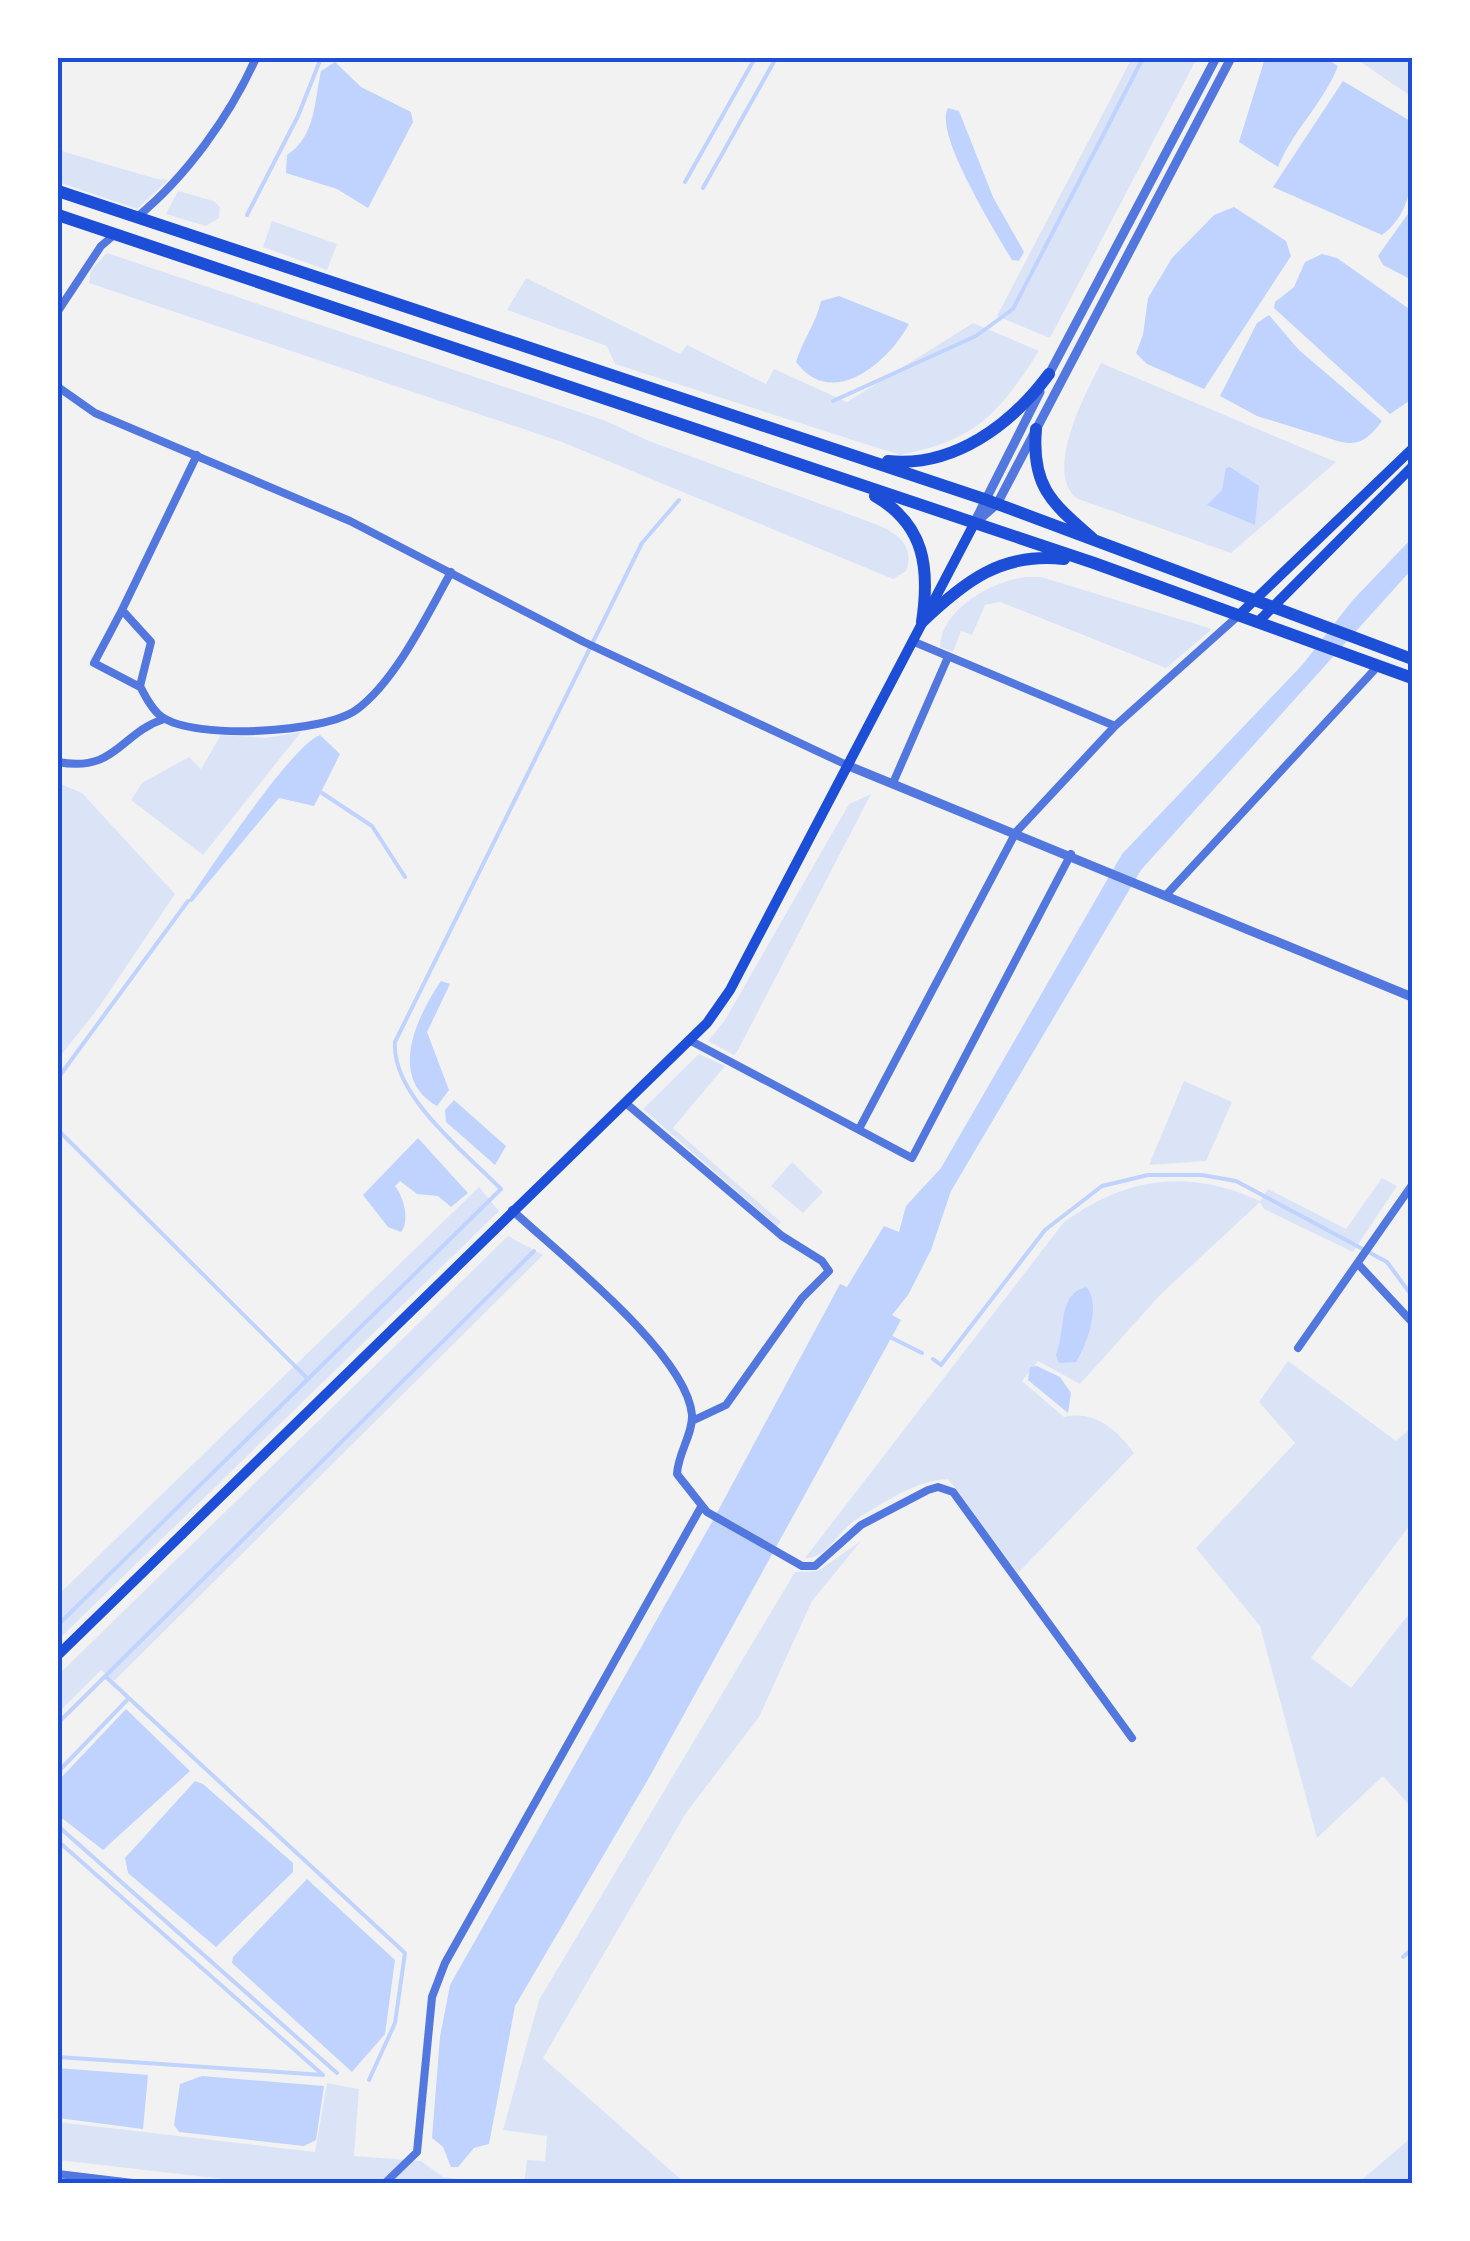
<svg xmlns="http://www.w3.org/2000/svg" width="1470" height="2241" viewBox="0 0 1470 2241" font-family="'PT Sans',sans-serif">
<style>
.green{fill:#dbe4f7}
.water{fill:#bfd3fe}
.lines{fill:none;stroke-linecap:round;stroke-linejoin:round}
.stream{stroke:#bfd3fe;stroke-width:4}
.minor{stroke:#5277de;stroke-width:8}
.tertiary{stroke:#5277de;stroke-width:9}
.secondary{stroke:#1d4ed8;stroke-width:10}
.trunk{stroke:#1d4ed8;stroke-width:12}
.neatline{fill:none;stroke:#1d4ed8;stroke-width:4}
</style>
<rect width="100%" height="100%" fill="#f2f2f2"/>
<!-- green -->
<path class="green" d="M1132,58h65l-147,280 -53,-22z
M1355,58h57v39z
M58,150l99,29 11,1 -31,29 -79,-27z
M178,191l36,10 6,6 -1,11 -13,8 -40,-12z
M272,221l65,23 -10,26 -64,-23z
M107,253l499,168 43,20 229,84c21,9 37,22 28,46l-13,8 -331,-137 -473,-159 2,-13z
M526,278l154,76 7,-9 79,39 8,-15 73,33 126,-79 66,28c-41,64 -63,89 -139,104l-285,-91 -8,-18 -100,-36z
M1101,363l235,99 -105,91 -153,-54c-36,-25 8,-107 23,-136z
M1025,577h16l171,52 -46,39 -166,-66 -15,3 -13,30 -11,-4 -8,21 -13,-5c1,-38 52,-66 85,-70z
M301,732l-98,123 -72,-55 11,-17 47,-26 12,12 20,-34 45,3z
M58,783l24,10 93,101 -76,113 -41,52z
M871,794l-134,258 -3,3 -26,-14 17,-21 124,-216z
M699,1054l26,12 -52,62 108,94 -4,4 -134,-117z
M1184,1081l48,21 -26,59 -57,4z
M792,1162l31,30 -20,21 -32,-27z
M1382,1178l15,8 -44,66 -89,-43 -4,-7 -99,92 -81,90 -42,-23 -16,20 42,36c31,-7 53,13 70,36l-116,120 -70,-94c-31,1 -68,25 -94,42 -16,11 -27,38 -49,37l259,-336c62,-45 125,-54 196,-21l8,-12 78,40z
M479,1187l20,24 -441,429v-45z
M508,1236l35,19 -429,426 -13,-11 -43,43v-38z
M1288,1361l108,80 16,-14v95l-101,136 40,30 61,-78v198l-29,-32 -66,62 -57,-212 -64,-78 99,-105 -36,-41z
M861,1541l-49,60 -53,116 -73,96 -143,245 142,125h-161l3,-23 18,1 2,-25 -44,-6 36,-130 256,-428 23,-1z
M327,2083l32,6 -5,67 67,5 22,16 48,6 -223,1 -210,-24v-38l257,30z
M1412,2137v46h-54z"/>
<!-- water -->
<path class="water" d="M1265,58h60l13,8c-15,38 -45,64 -60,101l-39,-25z
M335,62l26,25 50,25 2,10 -45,86 -31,-19 -51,-16 1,-18c29,-19 27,-53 34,-84z
M1343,81l69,41c1,39 6,87 -30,113l-109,-48z
M948,108l11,3 34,86 31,55 -5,9 -7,-1c-15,-26 -79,-127 -64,-152z
M1234,207l52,34 5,15 -87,133 -57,-25 -11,-11 7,-18 5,-37 24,-40 42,-43z
M1412,208v72l-29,-15 -5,-9z
M1322,254l15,4 75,53v88l-22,15 -116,-106 1,-6 19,-15 11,-25z
M839,296l70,28c-22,40 -77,86 -113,38 7,-23 20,-38 25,-61z
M1269,315l30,35 83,71c-12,16 -21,25 -41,21l-84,-26 -37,-20 37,-73z
M1230,467l29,19 -4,39 -48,-20 15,-15 4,-22z
M1412,538v31l-271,301 -190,321 -20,59 -23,45 -16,20 9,5 -251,456 -135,230 -26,138 -15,4 -16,19h-7l-8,-20 -11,-9 8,-101 10,-52 262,-463 128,-238 7,3 37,-61 15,6 7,-26 35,-38 181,-314 181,-190 49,-63z
M320,735l20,19 -26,52 -35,-8 -87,104 -4,-1c21,-31 104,-156 132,-166z
M441,981l9,3 -23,48 22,58 -12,16c-50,-28 -20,-90 4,-125z
M454,1100l52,46 -11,19 -49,-43 -1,-12z
M418,1138l50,55 -17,14 -13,-11 -21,-2 -17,-13 -5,5c9,11 15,36 6,46l-13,-5 -25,-32z
M1086,1287c16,17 1,57 -10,75l-17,1 -3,-8c10,-24 1,-61 30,-68z
M1037,1366l23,11 11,16 -3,20 -40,-33 2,-13z
M126,1709l64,62 -87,79 -45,-35v-34z
M195,1781l8,3 90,79v9l-77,75 -88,-74 -3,-15z
M307,1879l88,81 -10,74 -33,38 -120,-109 1,-6z
M58,2068l90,7 -5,54 -85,-11z
M202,2076l122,10 -8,54 -12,6 -125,-14 -5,-7 6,-41z"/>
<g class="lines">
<!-- stream -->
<path class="stream" d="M685,182l70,-124
M703,188l73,-130
M247,215l51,-99 23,-58
M833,401l143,-65 37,-27 130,-251
M322,793l50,33 33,51
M58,1078l130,-177
M58,1130l250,249
M890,1337l32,16
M933,1359l8,6 104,-135 57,-44 46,-11h54l34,6 151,81 25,34
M58,1625l443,-436c-35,-36 -110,-94 -106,-147l247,-499 37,-43
M105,1676l300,277 -10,70 -26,57
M58,1723l476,-472
M58,1772l69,-72
M58,1826l279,247
M58,1841l265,234 -265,-18
M1403,1957l9,-8"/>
<!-- minor -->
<path class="minor" d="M137,217c49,-40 93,-101 119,-159
M58,311l43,-65 13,-11
M58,387l37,26 255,108 234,121 265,124
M197,455l-75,155 29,32 -11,44c5,10 12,24 22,31 33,23 162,16 194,-7 39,-28 72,-96 95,-138
M122,610l-28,53 46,24
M912,641l203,85
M58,762c58,11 62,-29 106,-43
M893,783l55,-126
M1167,894l211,-228
M691,1041l221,117 159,-304
M628,1105l154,131 40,25 7,10 -27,27 -76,107 -34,16
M859,1129l157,-297 99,-106 123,-110
M512,1210c46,43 175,144 180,205 1,19 -14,38 -15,59l30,38 95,54h13l46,-41 67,-35 10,-3 15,5 179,246
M1359,1265l53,57
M1298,1348l114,-163
M58,2174l83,10
M384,2184l33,-32 15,-155 13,-34 256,-456"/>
<!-- tertiary -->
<path class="tertiary" d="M1047,378l169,-320
M975,521l65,-129
M974,524l23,-20 234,-446
M849,766l563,231"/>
<!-- secondary -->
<path class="secondary" d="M1238,616l174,-167
M1258,622l154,-155
M58,1655l649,-632 23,-33 244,-466"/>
<!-- trunk -->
<path class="trunk" d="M58,191l926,308 428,160
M58,215l1036,348 318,115
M1036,429c-5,58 16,74 57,110
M888,461c66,7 124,-37 161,-87
M875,496c50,29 55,72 47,126
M922,622c43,-41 80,-70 142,-63"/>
</g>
<!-- border -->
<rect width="1470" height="2241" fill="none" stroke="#ffffff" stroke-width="120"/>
<rect x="60" y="60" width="1350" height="2121" class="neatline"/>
</svg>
